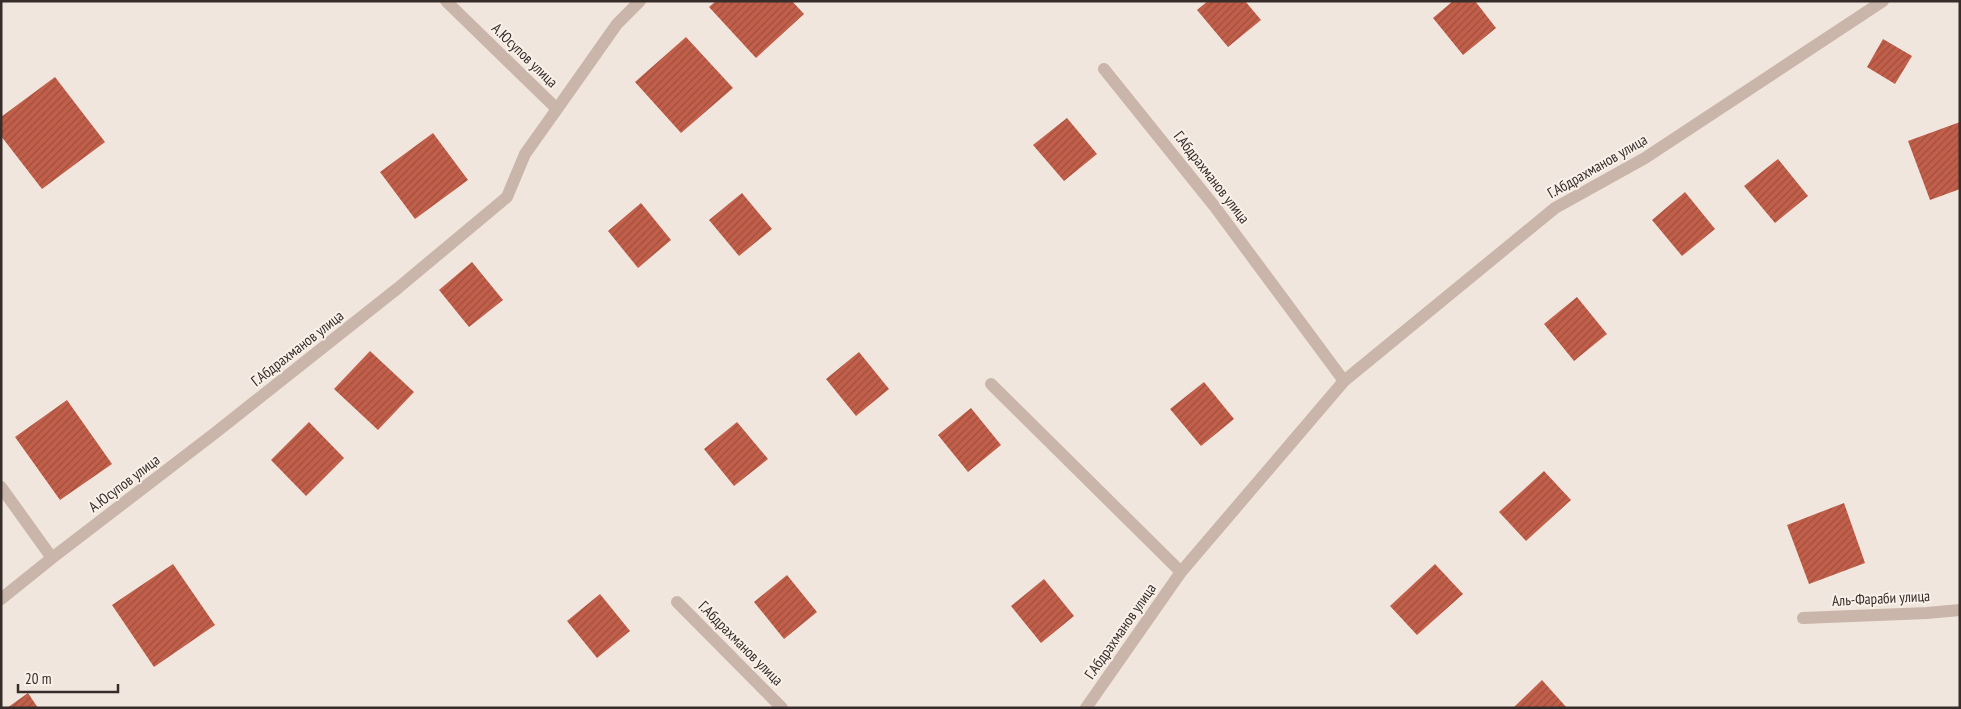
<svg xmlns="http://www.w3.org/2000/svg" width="1961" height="709" viewBox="0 0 1961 709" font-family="'PT Sans Narrow',sans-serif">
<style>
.building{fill:url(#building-hatch)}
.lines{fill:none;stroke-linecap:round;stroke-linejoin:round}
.minor{stroke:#c9b5a9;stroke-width:12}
.labels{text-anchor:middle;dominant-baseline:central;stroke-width:4;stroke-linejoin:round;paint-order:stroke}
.street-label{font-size:15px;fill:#362c29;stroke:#f9f1e9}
</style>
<defs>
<pattern id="building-hatch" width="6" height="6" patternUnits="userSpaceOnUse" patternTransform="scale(1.25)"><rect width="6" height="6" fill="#c25f4a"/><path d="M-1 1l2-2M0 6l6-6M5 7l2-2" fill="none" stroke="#9e4f3e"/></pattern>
</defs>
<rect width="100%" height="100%" fill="#f1e6dd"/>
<!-- building -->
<path class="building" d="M716,1h76l12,13 -48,44 -47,-51z
M1208,1h37l16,19 -33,27 -31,-37z
M1453,1h22l21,27 -33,27 -30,-37z
M686,37l47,51 -52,45 -46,-51z
M1883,39l29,17 -17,28 -28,-17z
M55,77l50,65 -63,47 -41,-53v-19z
M1067,118l30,36 -33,27 -31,-36z
M1960,122v67l-30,11 -22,-59z
M433,133l35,47 -53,39 -35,-47z
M1778,159l30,37 -33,27 -31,-37z
M1685,192l30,37 -33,27 -30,-36z
M742,193l30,36 -33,27 -30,-36z
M641,203l30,37 -33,28 -30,-37z
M472,262l31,38 -34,27 -30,-37z
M1577,297l30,37 -33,27 -30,-37z
M370,351l44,41 -36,38 -44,-41z
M859,352l30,37 -33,27 -30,-37z
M1204,382l30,37 -33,27 -31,-37z
M67,400l45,64 -52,36 -45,-63z
M971,408l30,37 -33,27 -30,-37z
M309,422l35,36 -38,38 -35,-36z
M737,422l31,37 -34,27 -30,-37z
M1544,471l27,29 -45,41 -27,-29z
M1844,503l21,60 -56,21 -22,-59z
M173,564l42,61 -61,42 -42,-62z
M1435,564l28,30 -46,41 -27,-29z
M787,575l30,37 -33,27 -30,-37z
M1044,579l30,37 -33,27 -30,-37z
M600,594l30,37 -33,27 -30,-37z
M1542,680l25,28h-54z
M28,693l10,15h-31z"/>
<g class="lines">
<!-- minor -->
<path class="minor" d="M1104,69l111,138 129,174
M557,109l60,-85 23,-23
M991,384l190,188
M1,487l51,71 -51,41
M52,558l163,-125 183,-145 109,-91 18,-43 32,-45 -111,-108
M677,602l105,106
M1803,618l124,-5 33,-3
M1086,708l95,-136 163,-191 211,-173 90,-50 238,-157"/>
</g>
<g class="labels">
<!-- street labels -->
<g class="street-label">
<text transform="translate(525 55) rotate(44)">А.Юсупов улица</text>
<text transform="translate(1597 166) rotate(-30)">Г.Абдрахманов улица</text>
<text transform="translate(1212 177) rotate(52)">Г.Абдрахманов улица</text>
<text transform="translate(297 348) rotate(-38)">Г.Абдрахманов улица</text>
<text transform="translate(124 483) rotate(-37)">А.Юсупов улица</text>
<text transform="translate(1881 598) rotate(-3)">Аль-Фараби улица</text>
<text transform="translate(1120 631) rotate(-55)">Г.Абдрахманов улица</text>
<text transform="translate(741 643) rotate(45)">Г.Абдрахманов улица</text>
</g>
</g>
<!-- border -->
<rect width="1961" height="709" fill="none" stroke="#362c29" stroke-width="5"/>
<!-- scale -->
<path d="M18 684v8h100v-8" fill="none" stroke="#362c29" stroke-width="2.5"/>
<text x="25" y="684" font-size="15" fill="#362c29" stroke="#f9f1e9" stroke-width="4" paint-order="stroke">20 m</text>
</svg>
